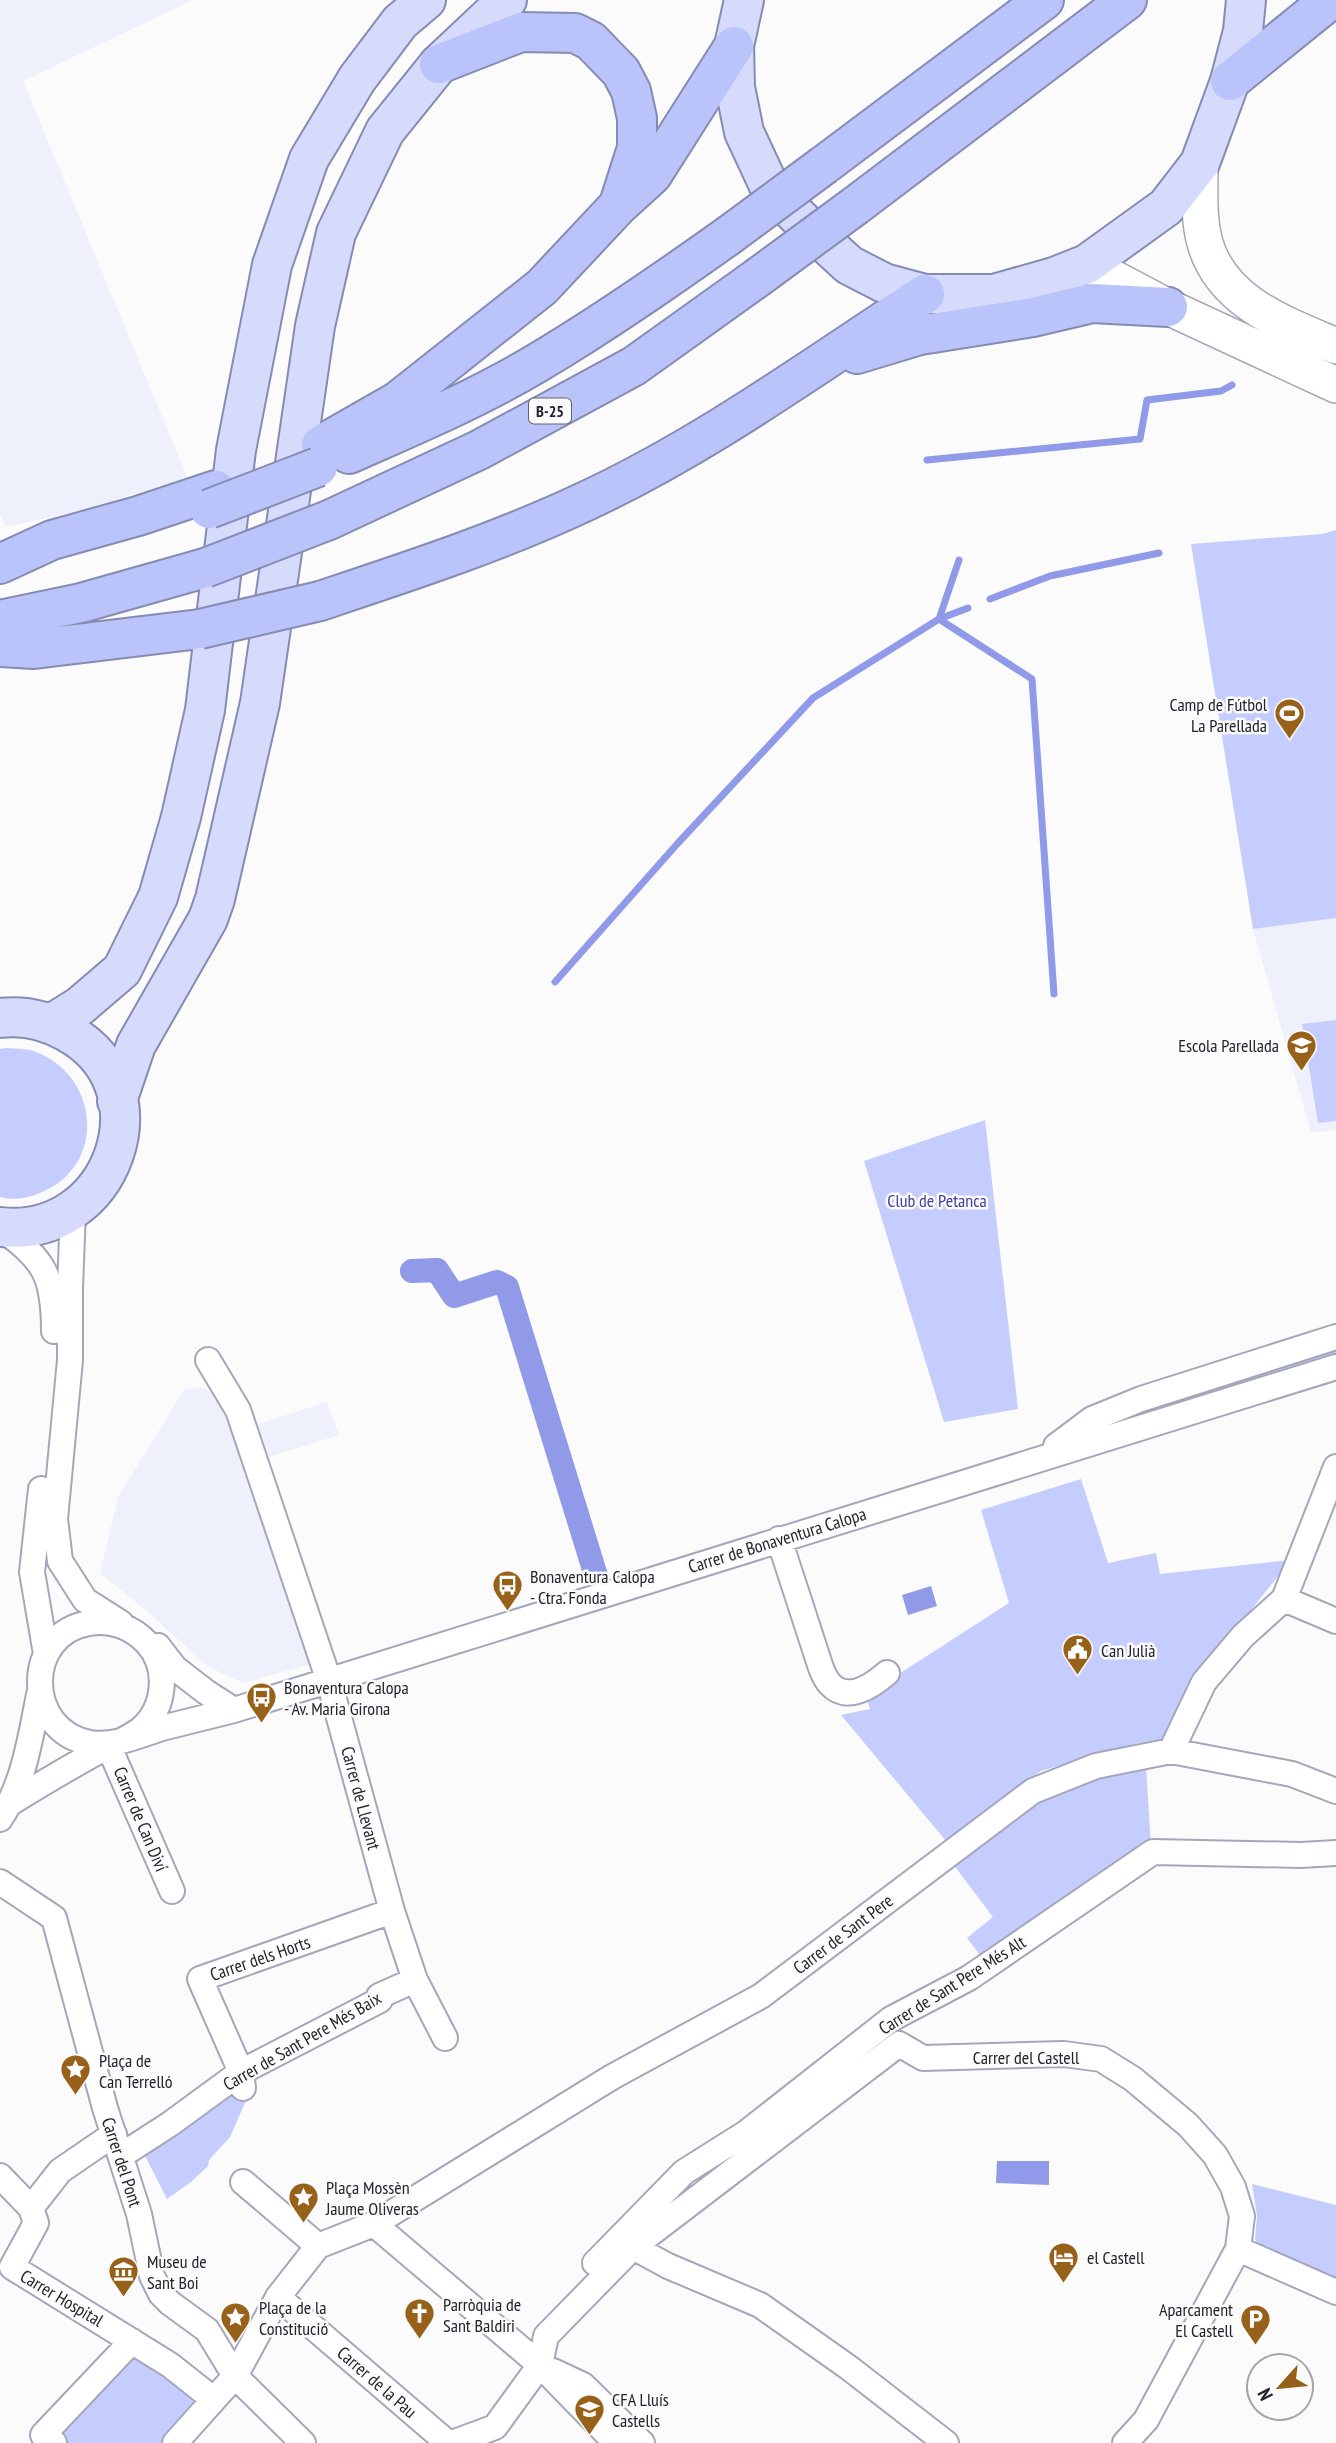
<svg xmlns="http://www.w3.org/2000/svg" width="1336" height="2443" viewBox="0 0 1336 2443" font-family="'PT Sans Narrow',sans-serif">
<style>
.built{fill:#eef1fc}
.green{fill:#c5cdfe}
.water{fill:#909ae8}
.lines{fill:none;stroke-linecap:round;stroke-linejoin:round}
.stream{stroke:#909ae8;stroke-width:7}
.canal{stroke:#909ae8;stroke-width:24}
.street-casing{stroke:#a4a7bc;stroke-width:28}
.secondary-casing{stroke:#a4a7bc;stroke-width:38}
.primary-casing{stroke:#858bb2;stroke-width:42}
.highway-casing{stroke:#858bb2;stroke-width:42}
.street{stroke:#fff;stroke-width:24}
.secondary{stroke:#fff;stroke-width:35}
.primary{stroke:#d6dbfc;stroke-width:38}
.highway{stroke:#bac3fa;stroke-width:38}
.highway-bridge-casing{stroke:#858bb2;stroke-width:42;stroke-linecap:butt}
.highway-bridge{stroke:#bac3fa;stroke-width:38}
.labels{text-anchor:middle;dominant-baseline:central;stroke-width:5;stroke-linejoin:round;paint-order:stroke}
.shield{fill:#fbfbfb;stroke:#63646a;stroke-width:2}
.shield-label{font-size:16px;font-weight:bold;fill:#22242c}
.poi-label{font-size:18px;fill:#22242c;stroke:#fbfbfb;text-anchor:start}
.park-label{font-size:18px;fill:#40419d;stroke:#fbfbfb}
.street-label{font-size:18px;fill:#22242c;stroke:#fbfbfb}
</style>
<rect width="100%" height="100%" fill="#fbfbfb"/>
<!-- built -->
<path class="built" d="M0,0h193l-170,81 164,396 -100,32 -81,18 -6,-12z
M1336,918v102l-33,4 15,99 18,-2v9l-25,3 -58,-204z
M201,1387l11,6 8,8 10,23 85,239 -72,20 -36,-17 -59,-54 -48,-39 18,-76 66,-107z
M327,1402l12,33 -70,22 -11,-33z"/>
<!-- green -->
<path class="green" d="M1336,530v388l-83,11 -62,-385 131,-10z
M1336,1020v101l-18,2 -16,-99z
M6,1048c9,1 19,0 27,3 66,22 75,113 9,141 -13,6 -28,9 -42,5v-148z
M985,1120l33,289 -74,13 -80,-261z
M1336,1347v8l-182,56 -2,-7z
M1081,1479l27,84 48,-10 4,21 131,-14 -97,121 -27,57 -30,5 -96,28 -95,70 -105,-126 29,-6 -4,-13 5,-4 138,-89 -28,-93z
M1146,1767l5,79 -167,114 -17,-22 26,-21 -40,-53 94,-72 18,-7z
M234,2086l17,3 -21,48 -21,23 -1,6 -17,16 -24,17 -25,-49z
M1252,2184l84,21v76l-77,-34 -4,-8 2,-23z
M135,2349l67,47 -41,47h-95l-14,-10z"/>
<!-- water -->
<path class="water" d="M931,1586l6,20 -29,9 -6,-20z
M997,2161h52v24l-53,-2z"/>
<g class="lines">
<!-- stream -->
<path class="stream" d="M927,460l213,-21 7,-39 74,-9 11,-6
M959,560l-20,59 93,60 22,315
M990,599l60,-23 109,-23
M555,982l123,-139 135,-145 126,-79 29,-11"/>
<!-- canal -->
<path class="canal" d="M412,1271l25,-1 17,26 43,-14 10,5 89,289"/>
<defs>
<path id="street" d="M73,1210l-3,79v71l-15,159 5,42 25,39 36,23
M0,1228c45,31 54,49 54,103
M208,1360l30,50 91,271 63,230 23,69 30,58
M1056,1446l36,-27 49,-20 195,-62
M41,1489l-9,83 14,82
M779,1539l42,129c2,5 5,12 9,16 17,19 42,2 57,-11
M1284,1599l52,22
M158,1646l17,22 31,24 28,18
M109,1747l63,144
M1171,1751l33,-69 39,-46 41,-37 52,-132
M12,1802c26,-16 51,-31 78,-46 16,-9 36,-15 51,-27 25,-22 28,-62 6,-86 -15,-16 -36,-24 -58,-20 -66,11 -65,108 1,120 24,4 50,-8 72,-15 24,-6 48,-12 72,-18l1102,-343
M0,1819c25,-37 31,-86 40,-129
M0,1882l54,36 51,190 34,106 13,62 9,18 9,9 37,27 28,46 68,67
M243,2088l-2,-16 -41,-93 192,-68
M122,2155l48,-31 71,-52 139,-72 -1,-4 36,-16
M0,2176l31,32 5,15 -24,44 158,98 43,34
M243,2182l75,64
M31,2208l29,-37 54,-37
M374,2224l166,141 76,78
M633,2247l35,19 92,39 88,62 98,76
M1238,2249l98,43
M595,2263l89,-91 62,-39 145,-114 78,-41 184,-126 148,3 35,-2
M278,2297l170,146
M553,2371l30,14 59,58
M54,2443l-11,-8 89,-94
M175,2443l60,-67 43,-79 40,-51 56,-22 238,-147 149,-81 272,-205 63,-25 75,-15 121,23 44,17
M452,2443l43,-16 45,-62 6,-29 87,-89 266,-203 24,14 141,-4 37,5 32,20 55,46 27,30 18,32 9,29 -4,33 -92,171 -21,23"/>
<path id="secondary" d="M1200,163c0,26 -2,55 5,80 17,60 80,81 131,103
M1087,264l81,43 168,78"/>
<path id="primary" d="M744,0l-10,46 1,41 9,45 26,56 42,43 37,34 35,18 41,11h69l60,-17 33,-13 79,-57 34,-44 30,-82 13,-50 3,-31
M0,1018c24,-3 46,2 67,14 101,55 46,208 -67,195
M51,1024l29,-18 42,-36 36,-73 23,-80 24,-107 31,-260 36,-185 37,-106 48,-80 43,-57 26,-22
M117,1101l19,-56 72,-126 7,-20 45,-196 55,-377 21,-93 49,-102 54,-67 68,-64"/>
<path id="highway" d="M439,64l82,-32 54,1 16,8 30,31 10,19 6,27v30l-17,53
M1230,81l100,-81
M824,165l220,-165
M855,206l272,-206
M857,354l63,-19 113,-18 59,-14 76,4
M321,445l77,-44 144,-114 76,-81 34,-31 82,-129
M349,454c63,-28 128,-55 188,-91 66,-39 129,-83 191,-127
M329,520l150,-70 155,-84 123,-88
M0,564l52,-24 86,-24 78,-26
M320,601c90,-30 179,-59 264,-99 121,-56 230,-136 341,-208
M0,620l81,-17 124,-35
M0,647l34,2 166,-20"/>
</defs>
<!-- street casing -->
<use href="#street" class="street-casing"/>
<!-- secondary casing -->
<use href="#secondary" class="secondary-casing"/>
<!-- primary casing -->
<use href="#primary" class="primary-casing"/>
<!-- highway casing -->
<use href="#highway" class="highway-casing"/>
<!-- street -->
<use href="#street" class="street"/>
<!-- secondary -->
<use href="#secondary" class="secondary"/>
<!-- primary -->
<use href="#primary" class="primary"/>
<!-- highway -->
<use href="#highway" class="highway"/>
<defs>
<path id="highway-bridge" d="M728,236l96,-71
M757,278l98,-72
M209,509l109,-42
M205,568l124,-48
M200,629l120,-28"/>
</defs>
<!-- highway-bridge casing -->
<use href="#highway-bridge" class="highway-bridge-casing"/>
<!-- highway-bridge -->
<use href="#highway-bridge" class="highway-bridge"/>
</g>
<!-- icons -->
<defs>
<symbol id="stadium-pin" viewBox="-11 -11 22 30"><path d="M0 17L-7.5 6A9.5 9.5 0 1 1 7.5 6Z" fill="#98611a" stroke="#fbfbfb"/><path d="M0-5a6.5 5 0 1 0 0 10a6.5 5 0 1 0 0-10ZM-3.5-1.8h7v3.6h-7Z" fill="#fff"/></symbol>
<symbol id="school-pin" viewBox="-11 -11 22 30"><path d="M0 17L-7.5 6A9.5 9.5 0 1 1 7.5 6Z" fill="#98611a" stroke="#fbfbfb"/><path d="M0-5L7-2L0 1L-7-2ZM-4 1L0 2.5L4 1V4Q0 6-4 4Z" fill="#fff"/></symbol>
<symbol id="bus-pin" viewBox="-11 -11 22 30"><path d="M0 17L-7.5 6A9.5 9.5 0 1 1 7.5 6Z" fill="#98611a" stroke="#fbfbfb"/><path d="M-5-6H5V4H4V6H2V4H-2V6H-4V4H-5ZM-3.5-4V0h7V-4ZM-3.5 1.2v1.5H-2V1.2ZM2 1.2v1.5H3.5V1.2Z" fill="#fff"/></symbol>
<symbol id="civic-pin" viewBox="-11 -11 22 30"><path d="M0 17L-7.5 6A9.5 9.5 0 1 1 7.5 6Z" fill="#98611a" stroke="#fbfbfb"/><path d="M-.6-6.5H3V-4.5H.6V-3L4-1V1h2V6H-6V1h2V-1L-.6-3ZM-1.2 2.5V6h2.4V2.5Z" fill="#fff"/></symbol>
<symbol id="sight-pin" viewBox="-11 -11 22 30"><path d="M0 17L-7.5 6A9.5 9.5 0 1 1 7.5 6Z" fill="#98611a" stroke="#fbfbfb"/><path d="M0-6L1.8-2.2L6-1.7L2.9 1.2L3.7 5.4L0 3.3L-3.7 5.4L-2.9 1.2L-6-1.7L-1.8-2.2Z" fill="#fff"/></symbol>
<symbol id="hotel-pin" viewBox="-11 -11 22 30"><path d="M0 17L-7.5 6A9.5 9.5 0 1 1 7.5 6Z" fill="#98611a" stroke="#fbfbfb"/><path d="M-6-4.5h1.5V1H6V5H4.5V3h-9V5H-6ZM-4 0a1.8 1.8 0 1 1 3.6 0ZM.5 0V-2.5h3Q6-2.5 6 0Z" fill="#fff"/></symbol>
<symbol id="museum-pin" viewBox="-11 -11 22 30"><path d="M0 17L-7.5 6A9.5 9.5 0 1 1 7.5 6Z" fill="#98611a" stroke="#fbfbfb"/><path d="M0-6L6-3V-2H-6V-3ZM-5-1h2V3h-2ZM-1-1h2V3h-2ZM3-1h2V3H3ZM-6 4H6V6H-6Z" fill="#fff"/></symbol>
<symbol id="church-pin" viewBox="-11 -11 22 30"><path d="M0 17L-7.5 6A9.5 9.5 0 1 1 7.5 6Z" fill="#98611a" stroke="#fbfbfb"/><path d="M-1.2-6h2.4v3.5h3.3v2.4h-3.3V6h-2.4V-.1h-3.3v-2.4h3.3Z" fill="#fff"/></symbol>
<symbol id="parking-pin" viewBox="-11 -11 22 30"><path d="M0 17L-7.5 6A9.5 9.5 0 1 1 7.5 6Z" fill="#98611a" stroke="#fbfbfb"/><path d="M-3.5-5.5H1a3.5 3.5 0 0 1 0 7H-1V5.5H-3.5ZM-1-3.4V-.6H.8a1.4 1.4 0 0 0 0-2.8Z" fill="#fff"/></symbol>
</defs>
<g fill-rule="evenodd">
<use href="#stadium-pin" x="1272" y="696" width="35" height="47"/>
<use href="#school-pin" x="1284" y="1028" width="35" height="47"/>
<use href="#bus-pin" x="490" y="1568" width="35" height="47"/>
<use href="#civic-pin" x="1060" y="1632" width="35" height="47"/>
<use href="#bus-pin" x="244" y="1680" width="35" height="47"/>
<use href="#sight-pin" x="58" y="2052" width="35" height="47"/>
<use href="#sight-pin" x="286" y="2180" width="35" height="47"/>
<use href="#hotel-pin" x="1046" y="2240" width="35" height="47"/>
<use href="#museum-pin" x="106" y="2254" width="35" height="47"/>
<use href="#church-pin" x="402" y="2296" width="35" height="47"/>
<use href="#sight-pin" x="218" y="2300" width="35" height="47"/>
<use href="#parking-pin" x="1238" y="2302" width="35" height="47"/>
<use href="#school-pin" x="572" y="2392" width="35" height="47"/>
</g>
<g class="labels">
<!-- shield labels -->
<rect class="shield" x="529" y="398.5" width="42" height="25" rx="5"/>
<g class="shield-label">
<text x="550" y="411">B-25</text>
</g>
<!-- poi labels -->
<g class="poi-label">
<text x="1267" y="704" text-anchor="end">Camp de Fútbol<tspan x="1267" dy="21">La Parellada</tspan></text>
<text x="1279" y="1045" text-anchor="end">Escola Parellada</text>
<text x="530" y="1576">Bonaventura Calopa<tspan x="530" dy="21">- Ctra. Fonda</tspan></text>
<text x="1101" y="1650">Can Julià</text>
<text x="284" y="1687">Bonaventura Calopa<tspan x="284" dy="21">- Av. Maria Girona</tspan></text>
<text x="99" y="2060">Plaça de<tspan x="99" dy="21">Can Terrelló</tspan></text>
<text x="326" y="2187">Plaça Mossèn<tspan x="326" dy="21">Jaume Oliveras</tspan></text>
<text x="1087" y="2257">el Castell</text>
<text x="147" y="2261">Museu de<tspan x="147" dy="21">Sant Boi</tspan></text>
<text x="443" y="2304">Parròquia de<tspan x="443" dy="21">Sant Baldiri</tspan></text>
<text x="259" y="2307">Plaça de la<tspan x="259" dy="21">Constitució</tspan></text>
<text x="1233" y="2309" text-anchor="end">Aparcament<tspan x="1233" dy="21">El Castell</tspan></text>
<text x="612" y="2399">CFA Lluís<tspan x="612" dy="21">Castells</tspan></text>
</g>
<!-- park labels -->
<g class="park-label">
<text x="937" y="1200">Club de Petanca</text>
</g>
<!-- street labels -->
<g class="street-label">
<text transform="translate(777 1540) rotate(-17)">Carrer de Bonaventura Calopa</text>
<text transform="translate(361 1798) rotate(75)">Carrer de Llevant</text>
<text transform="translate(141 1819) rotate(67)">Carrer de Can Diví</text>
<text transform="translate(843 1934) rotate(-37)">Carrer de Sant Pere</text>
<text transform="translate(260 1958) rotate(-19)">Carrer dels Horts</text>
<text transform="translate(952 1985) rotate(-32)">Carrer de Sant Pere Més Alt</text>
<text transform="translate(302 2041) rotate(-30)">Carrer de Sant Pere Més Baix</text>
<text x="1026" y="2057">Carrer del Castell</text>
<text transform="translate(122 2162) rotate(72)">Carrer del Pont</text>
<text transform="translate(62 2298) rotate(31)">Carrer Hospital</text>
<text transform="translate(377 2382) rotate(41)">Carrer de la Pau</text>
</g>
</g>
<!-- north arrow -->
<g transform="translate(1280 2387) rotate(243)"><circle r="33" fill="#fbfbfb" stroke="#a4a5a8" stroke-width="2"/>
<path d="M0-5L12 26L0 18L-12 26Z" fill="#98611a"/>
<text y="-10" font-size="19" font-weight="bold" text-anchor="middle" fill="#22242c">N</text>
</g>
</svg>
